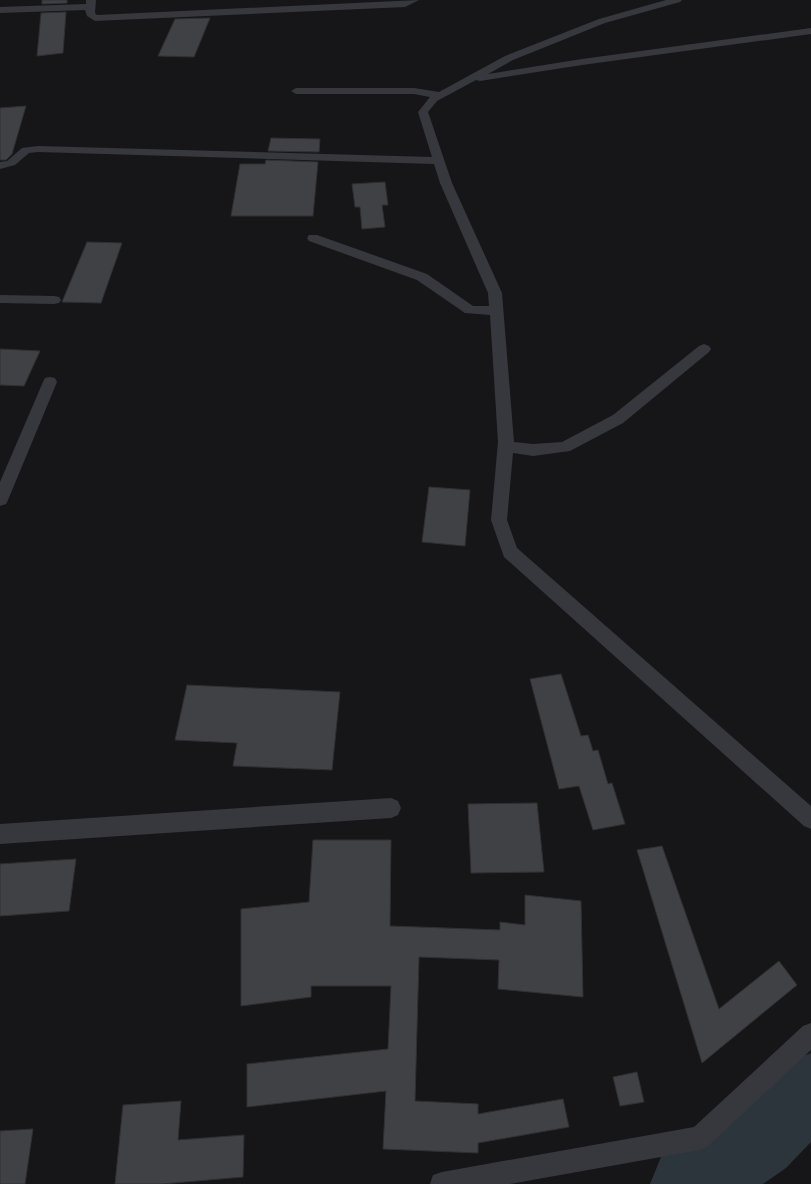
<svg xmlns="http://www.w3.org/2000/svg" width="811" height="1184" viewBox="0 0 811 1184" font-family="Ubuntu,sans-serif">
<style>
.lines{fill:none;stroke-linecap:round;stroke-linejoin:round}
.river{fill:#2c353c;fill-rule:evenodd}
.building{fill:#404145;stroke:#303034}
.service{fill:#37383d;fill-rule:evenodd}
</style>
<rect width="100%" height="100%" fill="#161618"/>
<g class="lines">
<!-- river -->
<path class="river" d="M811,1053v89l-25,26 -23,16h-113l11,-27 20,-9 53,-32 51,-53z"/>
</g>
<!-- building -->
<path class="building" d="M42,0h25v3l-25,1z
M66,12l-3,41 -26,3 4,-43z
M210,18l-16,39 -36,-1 17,-37z
M26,106l-14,48 -6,6h-6v-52z
M271,138l49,1 -1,13 -51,-1z
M266,160l52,2 -5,54h-82l9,-52h25z
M385,182l3,23h-6l3,22 -23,2 -2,-22h-5l-3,-23z
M87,242l35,1 -21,60 -39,-1z
M0,349l40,2 -16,35 -24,-1z
M429,487l41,3 -5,56 -43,-4z
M561,674l20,62 7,-1 5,16 5,-1 10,34 4,-1 13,41 -32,6 -14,-44 -20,3 -29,-110z
M187,685l153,7 -8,78 -99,-4 4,-23 -62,-3z
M537,803l7,69 -73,1 -3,-69z
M313,840h78l-1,86 110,4v-8l25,3v-30l56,6 2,96 -85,-8 1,-29 -80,-3 -4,144 63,3v10l85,-15 6,28 -91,16v10l-95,-4 3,-58 -139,16v-43l141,-15 3,-63h-80v11l-70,9v-97l68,-7z
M662,846l57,163 60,-48 18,24 -95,78 -65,-213z
M76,859l-7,52 -69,5v-52z
M637,1072l7,30 -24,4 -7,-29z
M181,1101l-3,39 66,-5 -1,42 -81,7h-47l8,-79z
M33,1129l-8,55h-25v-53z"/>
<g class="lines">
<!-- service -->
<path class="service" d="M86,0h10l-1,13 2,2 322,-15 -14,7 -310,14 -8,-5 -2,-6 -85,3v-6l86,-3z
M666,0h16l-2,2 -75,21 -92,37 -25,14 94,-15 229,-31v6l-229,31 -102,16 -4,-1 -39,21 -9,11 24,71 50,110 12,149 19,2 29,-2 51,-27 86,-69 5,-2 5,2 2,3 -2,3 -86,71 -53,28 -37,5 -20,-3 -6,67 10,28 294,258v23l-7,-3 -300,-269 -13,-37 7,-78 -8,-127 -25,-2 -48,-33 -108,-39 -2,-3 2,-3h8l110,39 46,32h16l-1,-13 -48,-110 -6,-19 -396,-12 -9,1 -14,12 -15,4v-7l7,-1 15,-13 16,-2 394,11 -14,-45 12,-15 -16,-3h-118l-5,-3 5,-3h118l25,4 66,-36 94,-37z
M0,295l54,1 5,1 2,3 -2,3 -5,1 -54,-1z
M50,377l5,1 2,4 -49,118 -2,4 -6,2v-24l43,-100 2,-4z
M391,798l7,3 3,7 -3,7 -7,3 -391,26v-20z
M811,1023v27l-103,96 -8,4 -190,34h-80l3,-9 9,-3 252,-45 109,-101z"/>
</g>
</svg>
